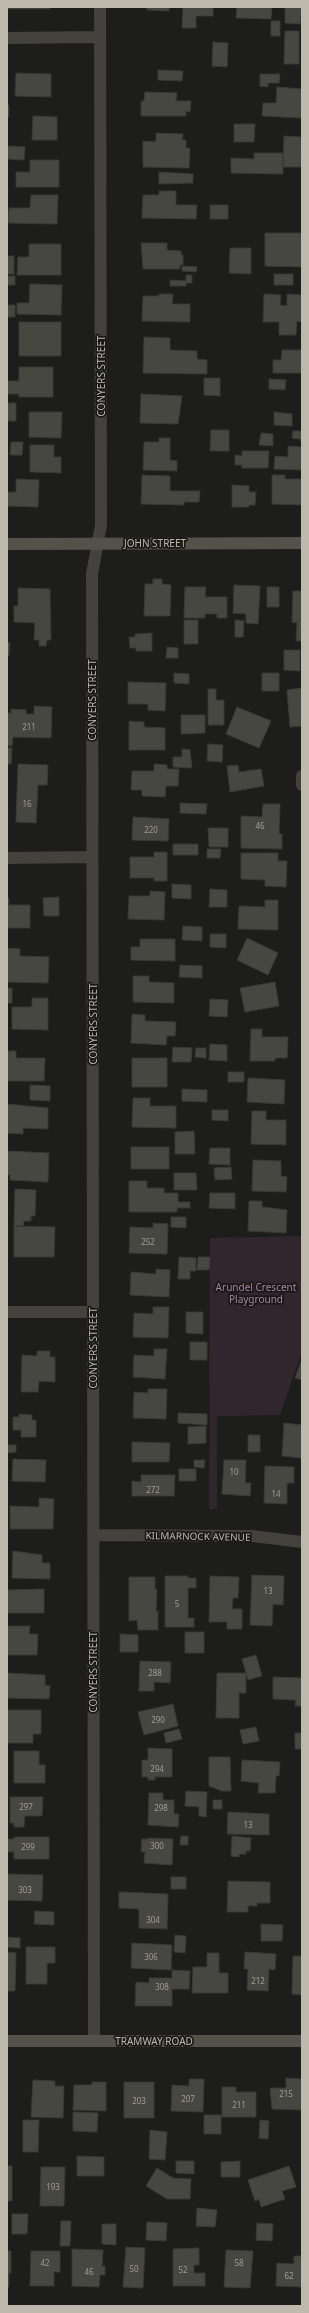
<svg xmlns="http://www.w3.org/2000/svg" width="309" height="2313" viewBox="0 0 309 2313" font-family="'Noto Sans',sans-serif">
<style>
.green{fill:#31262e}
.building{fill:#474742;stroke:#393935}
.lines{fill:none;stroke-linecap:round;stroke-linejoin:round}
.street{stroke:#43423c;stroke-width:12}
.secondary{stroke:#535149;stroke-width:12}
.labels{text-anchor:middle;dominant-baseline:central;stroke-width:3.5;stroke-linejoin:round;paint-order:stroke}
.number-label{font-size:8px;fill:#a09d92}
.street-label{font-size:10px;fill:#bdbaad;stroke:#181816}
.park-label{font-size:10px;fill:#a983a3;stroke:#181816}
</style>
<rect width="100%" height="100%" fill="#1d1d1b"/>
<!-- green -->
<path class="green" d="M302,1236v116l-22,63 -63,1v93h-8l1,-271z"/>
<!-- building -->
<path class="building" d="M7,7h43v2h-43z
M147,7h22v4l-22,-1z
M183,7h30v9h-17v12h-14z
M237,7h35l-1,12 -35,-1z
M285,7h17l-2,17 -15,-1z
M271,21h9v15h-9z
M285,31h14v33h-15z
M213,42l15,1 -1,24 -15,-1z
M158,70l25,1 -1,10 -24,-1z
M16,73l35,1v23l-36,-1z
M260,74h20l-1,9h-11v4l-8,-1z
M277,87l25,2v29l-40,-2 1,-13h13z
M145,92l32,1 -1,8h15l-1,11 -4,-1v5h-45v-15h3z
M7,105h2v12h-2z
M33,116l24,1v23h-25z
M234,124h21l-1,18h-20z
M156,133l27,1 -1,6h4v8h4l-1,20 -46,-1v-26l13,1z
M284,136l17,1 1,30h-19z
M7,146l18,1 -1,13 -17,-1z
M254,153h29v21l-52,-1v-15l23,1z
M30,160h29v27h-43v-15h14z
M159,172l34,2v9l-34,1z
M159,191h17v14h21l-1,14 -54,-1 1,-23h16z
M31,195h27l-1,29 -49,-1 1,-15h21z
M210,205h18v14h-18z
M265,233h37v34l-37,-1z
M141,243h26v7l14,1v4h2v10h-3v4h-37z
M29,244h32v31h-44l1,-18h11z
M230,248h21v26l-22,-1z
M7,256h7v18h-7z
M182,266l15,1 -1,5 -14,-1z
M274,274h19v11h-19z
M186,275h6v8h-6v3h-16v-6l16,1z
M7,276h8v9h-8z
M30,284l32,1 -1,30 -44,-1v-11h12z
M159,294h14l-1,10h18v18l-48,-1 1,-25h16z
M264,294l17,1 -1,10 7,1v-12l15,1v27l-5,-1 -1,14h-17v-13h-16z
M7,305h8v12h-8z
M19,322h42v34h-42z
M144,337l26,1v12l27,1v8l10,1v14l-64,-1z
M282,350h20v23h-29v-13h8z
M19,367h34v30h-34v-3h-12v-13h12z
M204,378h16v18l-16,-1z
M269,379l17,1 -1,10 -16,-1z
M141,394l41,2 -4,28 -38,-1z
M7,403h9v18h-9z
M29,412h33l-1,26 -32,-1z
M274,412l18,2v12l-18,-1z
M211,430h18v21h-19z
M293,431h9v10h-2v-2l-8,-1z
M261,433l12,1v12l-14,-1z
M159,438h11v22l7,1v10l-34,-1 1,-28h15z
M11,442h12l-1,13h-12z
M30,445h24v12h7v16l-31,-1z
M288,446l14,1v23l-28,-1 1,-13 13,1z
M242,451h27l-1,17h-26v-3h-7v-10l7,1z
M142,475l28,1v15h30l-1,11h-15v3l-43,-1z
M272,475h13v4h17v26l-30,-1z
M16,479l23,1 -1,27 -31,-1v-14h9z
M232,485l17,1v6h7l-1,13h-6v2h-17z
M153,579h9v5l9,1 -1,31h-26l1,-32h8z
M234,585l26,1 -2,38 -12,-1v-9l-13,-1z
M185,587h21l-1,10h22v21h-10v-4h-12v4h-21z
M267,587h12v20h-12z
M18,588l32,1 1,51h-4l-1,6h-7v-6h-5l1,-17 -21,-1v-16h4z
M293,591h9v50h-6l1,-18 -5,-1z
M184,620h14v24h-14z
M235,620l9,1 -1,16h-8z
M152,633v18h-16v-3h-6l-1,-11h6v-3z
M7,642l3,1 -1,13 -2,-1z
M167,647l11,1v10h-12z
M284,650h16v21l-16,-1z
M174,673l15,1v10l-15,-1z
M262,673h17v18h-17z
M128,682l38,1 -1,28 -17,-1v-6h-20z
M302,688v38l-12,1 -3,-37z
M208,689h8v11h8v25h-16z
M34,706l18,1 -1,31 -38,-1 -1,9 -5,-1v-32h4v-4l15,1v4h8z
M237,707l34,14 -12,27 -33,-14z
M181,715h24v18l-24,1z
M129,721l15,1v5l21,1v22h-36z
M208,744l15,1 -1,17 -15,-1z
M7,748h5l-1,16h-4z
M182,749l8,1 2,18 -19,-1v-10h9z
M18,764l30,1 -1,20h-9l-2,38 -20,-1z
M154,764l13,1v4h12l-1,17h-12l-1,11 -23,-1v-6h-11l1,-19h22z
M238,765l1,7 22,-3 3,17 -34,6 -3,-26z
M180,803l27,1 -1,10 -26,-1z
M263,804h17l-1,30h3v15l-41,-1v-32l21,1z
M133,817l36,2 -1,22 -36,-1z
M208,828h20v19h-19z
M173,844h25v11h-25z
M207,849h14l-1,9h-13z
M154,852h13v29h-13v-3h-24v-21h24z
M241,853h37v8h9l-1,26 -21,-1v-6l-24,-1z
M172,884l19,1v14l-19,-1z
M210,889l17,1v17h-18z
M150,891l15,1 -1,28 -36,-1 1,-23h21z
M59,897v19h-15l-1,-18z
M7,898h2v7h21v23h-23z
M265,900h13v30l-40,-1 1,-23 26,1z
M183,926l19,1v14l-20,-1z
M210,934h16v14l-16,-1z
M247,938l31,15 -10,22 -31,-15z
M140,939h35v22l-44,-1v-13h9z
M7,948l13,1v7l29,1 -1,26 -41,-1z
M180,965l22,1v12l-23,-1z
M133,976h16v6l25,1v20l-41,-1z
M275,982l4,24 -34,6 -5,-24z
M7,988h5v15h-5z
M32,998h16v32l-36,-1v-22h20z
M210,999l18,1 -1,17 -18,-1z
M132,1014l13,1v6l31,1 -1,14h-8l-1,9 -35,-2z
M251,1029h11v8h26l-1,21h-12v3h-25z
M210,1044l17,1v16l-18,-1z
M173,1047l19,1 -1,14h-19z
M196,1048h10v10l-11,-1z
M7,1051h9v7h29l-1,23h-37z
M132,1058h35v29h-35z
M228,1072h16v10h-16z
M248,1078l37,2 -1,24 -37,-2z
M30,1085l20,1v15l-20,-1z
M182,1089l25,1v12l-25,-1z
M133,1098h17v8h26v22l-44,-1z
M7,1104l41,4v21l-25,-1v6l-16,-1z
M212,1110h16v11l-16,-1z
M252,1111h14v9h20v25l-35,-1z
M194,1131l1,23h-20v-22z
M131,1147h38v22h-38z
M210,1148h20v17l-21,-1z
M7,1151l42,2 -1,29 -38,-2v-5h-3z
M253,1160l28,1v15l6,1 -1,15 -34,-1z
M231,1167l1,12 -17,1 -1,-12z
M174,1173h22l1,17h-23z
M129,1181h18v7h17v5h14v9h12v6h-13v4h-48z
M15,1189l21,1 -1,26h-4v5h-7l-1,5h-9z
M210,1193h25v16l-26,-1z
M249,1201h13v6l25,3 -1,23 -38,-2z
M171,1217h15v11l-15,-1z
M153,1223l15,1 -1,30 -38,-1 1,-26 23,1z
M14,1226l41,1 -1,30h-40z
M179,1257l17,1v13h-6v8h-12z
M198,1257h12l-1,13h-12z
M156,1269l14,1 -1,27 -39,-2 1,-23 25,2z
M153,1307h16l-1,31 -35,-1 1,-24 19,1z
M186,1312h17v22l-17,-1z
M190,1342h17v18h-17z
M154,1349h13l-2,30 -32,-2 1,-22 20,1z
M37,1351h13v6h5v25l-16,-1 -1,11h-17l1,-37 15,1z
M302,1359v21l-7,-2z
M148,1389h19l-1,30 -33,-1 1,-26 14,1z
M178,1413l29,1v11l-29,-2z
M19,1414l13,1v5h4v17h-15v-7h-8v-13h6z
M284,1423l18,2v33l-20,-2z
M206,1426v17l-18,1v-17z
M248,1435h12v17h-12z
M132,1442l38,1 -1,19h-37z
M7,1445h9v7l-9,1z
M13,1459l33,1 -1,22 -33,-1z
M194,1460h11l-1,8 -10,-1z
M224,1460h22l-1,23h6l-1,13 -28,-2z
M265,1466l29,1v16h-7v21l-23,-1z
M179,1469h17v12h-17z
M141,1475h34l-1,21h-42v-15l9,1z
M39,1498l15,1 -1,30h-43v-23l29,1z
M13,1551l29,4v8h8v16l-38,-1z
M252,1575l32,1 -1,29 -10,-1 -1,22 -22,-1z
M165,1576h23v2h8v10h-8v30h6v9h-29z
M210,1576l29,1 -1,21h-5l-1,11h10v20h-15v-7h-18z
M129,1577h26v12h2l-1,22h2v19h-20l-1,-10 -8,1z
M44,1589v24h-37v-23z
M7,1626h23l-1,8h9l-1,21h-30z
M185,1632h19v21h-19z
M120,1634l18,1v17h-18z
M256,1655l6,21 -14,4 -6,-21z
M140,1661l31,1 -1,21 -16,-1v9h-15z
M7,1673l38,2v10l5,1 -1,13 -42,-1z
M217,1673h29v20h-7v25h-23z
M273,1677l29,1v28h-7l1,-6 -23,-1z
M173,1704l5,22 -34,9 -6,-23z
M7,1710h34v24h-8v9h-26z
M256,1727l3,14 -16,3 -3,-14z
M179,1729l3,10 -16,4 -2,-10z
M295,1733h7v16h-7z
M148,1748l24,1v28h-17v3h-7v-3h-6v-17h6z
M14,1751h25v14h6v18h-31z
M209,1757h21l1,34h-9l-13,-5z
M242,1760l38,2 -1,14h-3l-1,17h-17l1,-10 -18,-2z
M186,1791l21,1 -1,25 -7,-1v-9l-14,-1z
M149,1793h14v7h11v14h5l-1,13 -30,-2z
M10,1797h33l-1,19h-17l-1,11h-10v-4h-4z
M213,1800h9v9h-9z
M228,1812l41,2v21l-42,-1z
M181,1836h7v9h-8z
M232,1836l19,2 -1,13h-4v3h-7v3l-8,-1z
M14,1837h35v22h-35v-7h-7v-13h7z
M148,1838l25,1 -1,26 -28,-2 1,-11h-4l1,-13h6z
M7,1874l36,1 -1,26 -35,-1z
M171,1877h15v12h-15z
M228,1881l42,1v21h-13v3h-9v6h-21z
M119,1892l49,2 -1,35 -28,-1v-19l-20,-1z
M35,1911l19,1v13l-20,-1z
M261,1924l22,1 -1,16h-21z
M175,1935l11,1 -1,17 -11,-1z
M8,1937l12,1v10l-13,-1z
M132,1943l40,2 -1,25 -40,-2z
M26,1947h29v16h-8v21h-21z
M7,1952l9,1 -1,38h-8z
M245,1952l31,2 -1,16 -6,-1 -1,22 -21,-1 1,-21h-4z
M207,1953h12v20h9v20h-36l1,-26h14z
M293,1956h9v39l-10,-1z
M172,1970l18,1 -1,18h-17v17h-37l1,-24 13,1v-5h23z
M286,2078l16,1v31l-30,-1 -2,-21h16z
M189,2079h15l-1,33 -32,-1 1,-26 17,1z
M33,2080l22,1v5h9l-1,32 -32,-1z
M92,2082h14v29l-33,-1 1,-25h18z
M124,2082h30v36h-30z
M222,2087h14v5h20v25h-34z
M73,2112l25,1 -1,19 -24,-1z
M204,2115h17v19h-17z
M23,2120h16l-1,32h-15z
M260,2120l9,1 -1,18 -9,-1z
M150,2130l17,2 -2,28 -16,-1z
M77,2156l27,1v19h-27z
M176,2161h18v13l-18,-1z
M240,2161v16h-19v-15z
M7,2166h5v35h-5z
M289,2166l7,21 -14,4 3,8 -24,8 -2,-8 -4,2 -7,-21z
M41,2167h24l-1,39h-24z
M157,2168l16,10 18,1 -1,20h-23l-21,-13z
M197,2208l20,2 -2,17 -19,-1z
M12,2214h16l-1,20h-15z
M61,2221h10l-1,25h-10z
M147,2222l20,1 -1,18 -20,-1z
M257,2223l16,1 -1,17 -16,-1z
M102,2224h14v21l-14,-1z
M126,2247l19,1 -2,40 -20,-1z
M199,2248v17h-5v8h11v13h-32v-37z
M72,2249l31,1 -1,16h3v9h-5l-1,12 -27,-1z
M226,2250l27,1 -3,37 -26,-1z
M7,2251h4v22h-2v14h-2z
M31,2251h29v21h-6v14h-24z
M294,2256h8v31l-26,-1 1,-23 17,1z"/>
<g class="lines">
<!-- street -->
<path class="street" d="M7,38l93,-1
M302,776v9
M7,858l85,-1
M7,1312h86
M93,1535l159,1 50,6
M94,2041l-2,-1467 9,-49 -1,-518"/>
<!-- secondary -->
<path class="secondary" d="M7,544l295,-1
M7,2041h295"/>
</g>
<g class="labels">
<!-- number labels -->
<g class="number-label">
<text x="29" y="726">211</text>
<text x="27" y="803">16</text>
<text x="260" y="825">46</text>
<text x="151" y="829">220</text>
<text x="148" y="1241">252</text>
<text x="234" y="1471">10</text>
<text x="153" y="1489">272</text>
<text x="276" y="1493">14</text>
<text x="268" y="1590">13</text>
<text x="177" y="1603">5</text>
<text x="155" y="1672">288</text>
<text x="158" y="1719">290</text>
<text x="157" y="1768">294</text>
<text x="26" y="1806">297</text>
<text x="161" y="1807">298</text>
<text x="248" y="1824">13</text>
<text x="157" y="1845">300</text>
<text x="28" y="1846">299</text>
<text x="25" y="1889">303</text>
<text x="153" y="1919">304</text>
<text x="151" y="1956">306</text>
<text x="258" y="1980">212</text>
<text x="162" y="1986">308</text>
<text x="286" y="2093">215</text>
<text x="188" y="2098">207</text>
<text x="139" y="2100">203</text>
<text x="239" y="2104">211</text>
<text x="53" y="2186">193</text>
<text x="45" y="2262">42</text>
<text x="239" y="2262">58</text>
<text x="134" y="2268">50</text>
<text x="183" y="2269">52</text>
<text x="89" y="2271">46</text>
<text x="289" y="2275">62</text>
</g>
<!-- street labels -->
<g class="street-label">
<text transform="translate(101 376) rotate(-90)">CONYERS STREET</text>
<text x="155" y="543">JOHN STREET</text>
<text transform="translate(92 700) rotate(-90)">CONYERS STREET</text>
<text transform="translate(93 1024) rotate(-90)">CONYERS STREET</text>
<text transform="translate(93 1348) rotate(-90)">CONYERS STREET</text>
<text transform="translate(198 1536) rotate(1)">KILMARNOCK AVENUE</text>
<text transform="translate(93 1672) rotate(-90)">CONYERS STREET</text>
<text x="154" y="2041">TRAMWAY ROAD</text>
</g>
<!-- park labels -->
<g class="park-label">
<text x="256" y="1287">Arundel Crescent<tspan x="256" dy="12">Playground</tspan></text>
</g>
</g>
<!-- border -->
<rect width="309" height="2313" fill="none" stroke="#bdbaad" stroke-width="16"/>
</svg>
